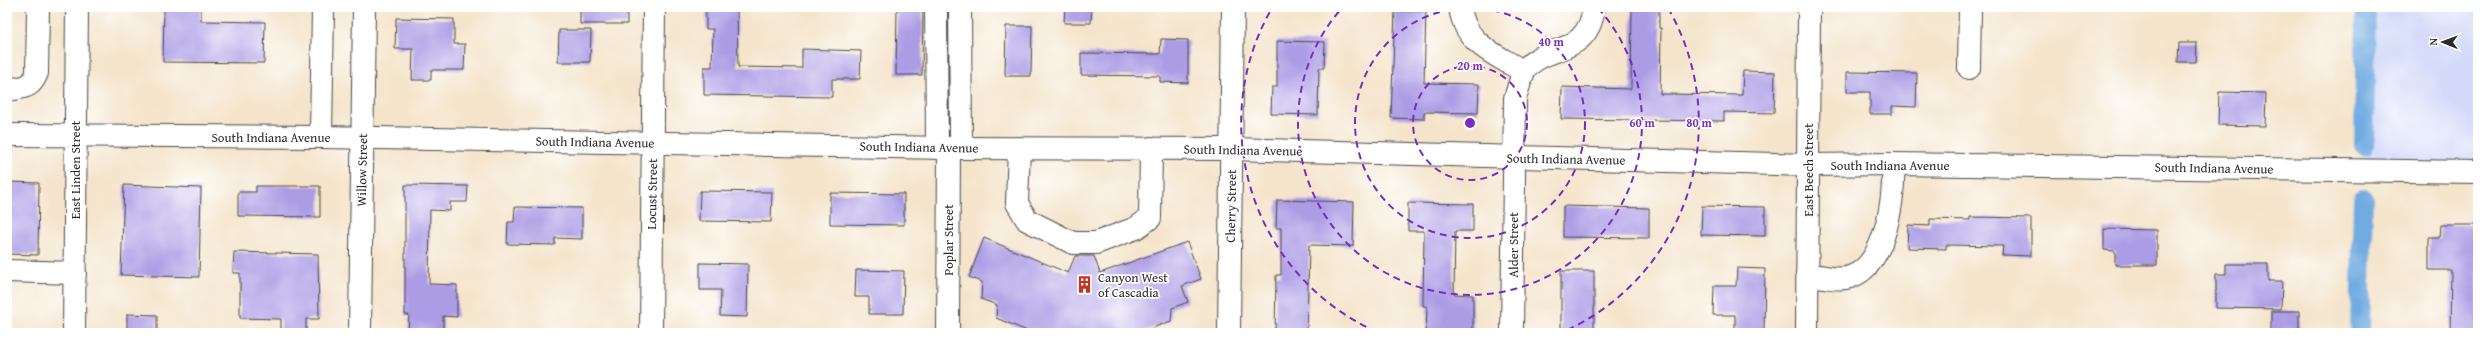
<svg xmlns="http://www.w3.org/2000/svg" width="2485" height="340" viewBox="0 0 2485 340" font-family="'Gentium Book Plus',serif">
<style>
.built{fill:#d3d9f9}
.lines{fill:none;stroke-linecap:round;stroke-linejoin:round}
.canal{stroke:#71abe1;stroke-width:20}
.building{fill:#ac9be5}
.minor-casing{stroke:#494743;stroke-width:24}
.major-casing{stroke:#494743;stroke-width:24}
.minor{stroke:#fff;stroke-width:22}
.major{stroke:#fff;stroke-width:22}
.ring{fill:none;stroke:#7b2cbf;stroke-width:2;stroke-dasharray:7 5}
.labels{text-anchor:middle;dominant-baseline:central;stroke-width:3.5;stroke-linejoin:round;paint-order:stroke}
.street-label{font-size:13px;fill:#2b2b2b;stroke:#fff}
.poi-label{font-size:13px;fill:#2b2b2b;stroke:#fff;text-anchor:start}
.centre{fill:#7b2cbf;stroke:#fff;stroke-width:2}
.ring-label{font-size:12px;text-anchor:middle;font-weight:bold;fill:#7b2cbf;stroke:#fff;stroke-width:3.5;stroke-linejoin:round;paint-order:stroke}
</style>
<rect width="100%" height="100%" fill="#fff"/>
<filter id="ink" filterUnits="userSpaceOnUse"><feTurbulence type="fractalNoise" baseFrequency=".025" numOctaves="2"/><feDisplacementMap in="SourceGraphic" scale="8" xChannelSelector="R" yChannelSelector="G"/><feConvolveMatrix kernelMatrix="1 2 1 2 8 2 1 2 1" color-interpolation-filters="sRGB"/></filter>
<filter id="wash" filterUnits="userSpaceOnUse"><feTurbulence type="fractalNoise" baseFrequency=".012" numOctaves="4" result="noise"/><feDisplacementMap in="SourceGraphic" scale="16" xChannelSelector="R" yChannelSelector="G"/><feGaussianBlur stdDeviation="0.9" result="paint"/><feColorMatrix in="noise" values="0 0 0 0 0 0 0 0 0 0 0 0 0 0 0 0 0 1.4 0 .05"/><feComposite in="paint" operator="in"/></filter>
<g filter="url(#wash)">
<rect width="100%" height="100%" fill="#f4e4cb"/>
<!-- built -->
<path class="built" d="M2366,7h112v165l-115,-2z"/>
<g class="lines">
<!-- canal -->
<path class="canal" d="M2364,145l2,-138
M2360,333l3,-134"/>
</g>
<g id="blocks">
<!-- building -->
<path class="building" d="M164,7h37v14l64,1 -1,41 -101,-1z
M580,7h47v17h-47z
M706,7h31l1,60 64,1v-19l59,2 -1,28h-28v18l-128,-2v-28h8l1,-38h-7z
M897,7h26l-1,68h-26z
M1065,7h27l-1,16h-27z
M1632,7h27v21h2l-1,66 82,1 1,-24 32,1 -1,41 -50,-1v9l-163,-2 1,-32 69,2z
M1395,11h31l-2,72 55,1 -1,29 -54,-1v7l-33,-1z
M396,18l58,1v25h11l-1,26h-33v10h-19l1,-31h-18z
M1006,26h26l-1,50h-26z
M559,30h32l-1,32h-32z
M1161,39l27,1v43l-28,-1v-6l-79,-1v-22l79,1z
M1277,41l48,1 -1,26h-5l-1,47 -47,-1 1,-27h5z
M2179,43h18l-1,19h-18z
M1847,72l70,1 -1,34 -24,-1v8h-22v-22h-23z
M2219,92l47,1 -1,33 -47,-1z
M7,182l32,1 -1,72 -31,-1z
M124,185l77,3 -2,89 -78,-2z
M405,185l63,1 -1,16h-17v9l-20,-1 -1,74 28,1v32l-14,-1v17h-35l1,-18h-4z
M256,186h64v31l-82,-1v-24h18z
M700,191l72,1 -1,30 -72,-1z
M830,193l74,1v31l-74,-1z
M1277,200l77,2 -1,44 -44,-1 -2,88h-32l1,-58h5v-47h-5z
M1408,203l65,1v27h-18l-1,63 19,1v38h-47l1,-27h-4l1,-75h-16z
M1563,206l86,2v30l-86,-1z
M1702,206l63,1v29l-64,-1z
M515,207l67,1v31l-27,-1v7l-48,-1 1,-22h6z
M1970,217l61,1v38l-29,-1 1,-9 -57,-1v4l-39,-1 1,-23 22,1v-7l40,1z
M2440,225h37l1,108h-28l1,-63h-22v-32h10z
M2104,229l53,1v35h-42v-14l-11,-1z
M984,238l84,35 7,-17h19l6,17 87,-31 14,37 -19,7 6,16 -16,6 -1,13 -32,12h-107l-36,-15 1,-13 -16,-6 1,-17 -13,-5z
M234,252l84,2 1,65h-13v14h-25v-14l-41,-1v-45h-7z
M700,263l48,1 -1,53 -27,-1 1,-26h-21z
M2226,264h42v17h14l-1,28 -65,-1v-34h10z
M1737,268l28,1 -1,64h-29v-18h-22l1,-29h22z
M856,270l48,1 -1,43h-34v-17h-14z
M1561,271h33v62h-33z
M2271,311h28v22h-28z
M127,314l30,1v18h-30z"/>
</g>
</g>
<g filter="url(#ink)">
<use href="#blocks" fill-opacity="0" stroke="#494743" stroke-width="1"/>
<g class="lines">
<defs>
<path id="minor" d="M936,7l1,141
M960,7l1,141
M1460,7c5,38 34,46 64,65
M1969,68l1,-61
M7,90c16,-3 24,-1 30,-17l1,-66
M321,137l2,-130
M1019,148l-2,55 10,17 46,23h23l40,-15 14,-10 1,-70
M7,271l68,2
M1807,273c12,3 31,8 43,4 36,-11 45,-81 43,-113
M360,333l4,-326
M651,333l3,-326
M948,333l1,-185
M1229,333l4,-326
M1512,333l3,-235c3,-8 5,-19 9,-26 18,-30 64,-12 70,-65
M1807,333l2,-326"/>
<path id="major" d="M7,135l314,2 628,11 282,1 577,16 85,-1 585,8
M74,333l3,-326"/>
</defs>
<!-- minor casing -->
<use href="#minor" class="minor-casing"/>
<!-- major casing -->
<use href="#major" class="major-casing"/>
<!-- minor -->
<use href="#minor" class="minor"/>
<!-- major -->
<use href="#major" class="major"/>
</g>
</g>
<!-- distance rings -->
<g class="ring">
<circle cx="1470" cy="123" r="57"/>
<circle cx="1470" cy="123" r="115"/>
<path d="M1598 8A172 172 0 1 1 1342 8"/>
<path d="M1377 332A229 229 0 0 1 1272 8M1668 8A229 229 0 0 1 1563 332"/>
</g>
<!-- icons -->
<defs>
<symbol id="building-bare" viewBox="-9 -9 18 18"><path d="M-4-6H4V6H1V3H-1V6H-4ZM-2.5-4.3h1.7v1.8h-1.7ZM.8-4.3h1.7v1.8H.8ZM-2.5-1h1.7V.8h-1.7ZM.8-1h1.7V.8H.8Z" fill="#c8321e" stroke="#fff" stroke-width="2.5" paint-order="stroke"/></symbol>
</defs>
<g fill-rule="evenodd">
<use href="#building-bare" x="1072" y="272" width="25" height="25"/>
</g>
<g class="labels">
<!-- street labels -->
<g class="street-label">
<text x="271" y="137">South Indiana Avenue</text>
<text transform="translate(595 142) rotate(1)">South Indiana Avenue</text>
<text transform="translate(919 147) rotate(1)">South Indiana Avenue</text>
<text transform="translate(1243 150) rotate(1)">South Indiana Avenue</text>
<text transform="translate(1566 159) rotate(1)">South Indiana Avenue</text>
<text x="1890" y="165">South Indiana Avenue</text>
<text transform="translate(2214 168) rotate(1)">South Indiana Avenue</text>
<text transform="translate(75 170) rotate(-90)">East Linden Street</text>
<text transform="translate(362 170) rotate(-89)">Willow Street</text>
<text transform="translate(1808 170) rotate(-90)">East Beech Street</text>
<text transform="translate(652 194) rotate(-89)">Locust Street</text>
<text transform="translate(1231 206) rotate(-89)">Cherry Street</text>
<text transform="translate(948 240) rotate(-90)">Poplar Street</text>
<text transform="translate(1513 245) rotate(-90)">Alder Street</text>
</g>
<!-- poi labels -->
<g class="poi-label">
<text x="1098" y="277">Canyon West<tspan x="1098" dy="15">of Cascadia</tspan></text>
</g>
</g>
<circle cx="1470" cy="123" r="6" class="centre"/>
<g class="ring-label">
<text x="1551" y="46">40 m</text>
<text x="1470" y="70">20 m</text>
<text x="1642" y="127">60 m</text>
<text x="1699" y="127">80 m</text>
</g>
<!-- margin -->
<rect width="2485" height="340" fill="none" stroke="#fff" stroke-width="24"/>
<!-- north arrow -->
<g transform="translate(2443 42) rotate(271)" stroke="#ffffff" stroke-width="3" paint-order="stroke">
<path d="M0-3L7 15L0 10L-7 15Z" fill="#2b2b2b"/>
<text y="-6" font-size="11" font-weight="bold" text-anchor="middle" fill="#2b2b2b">N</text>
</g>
</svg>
